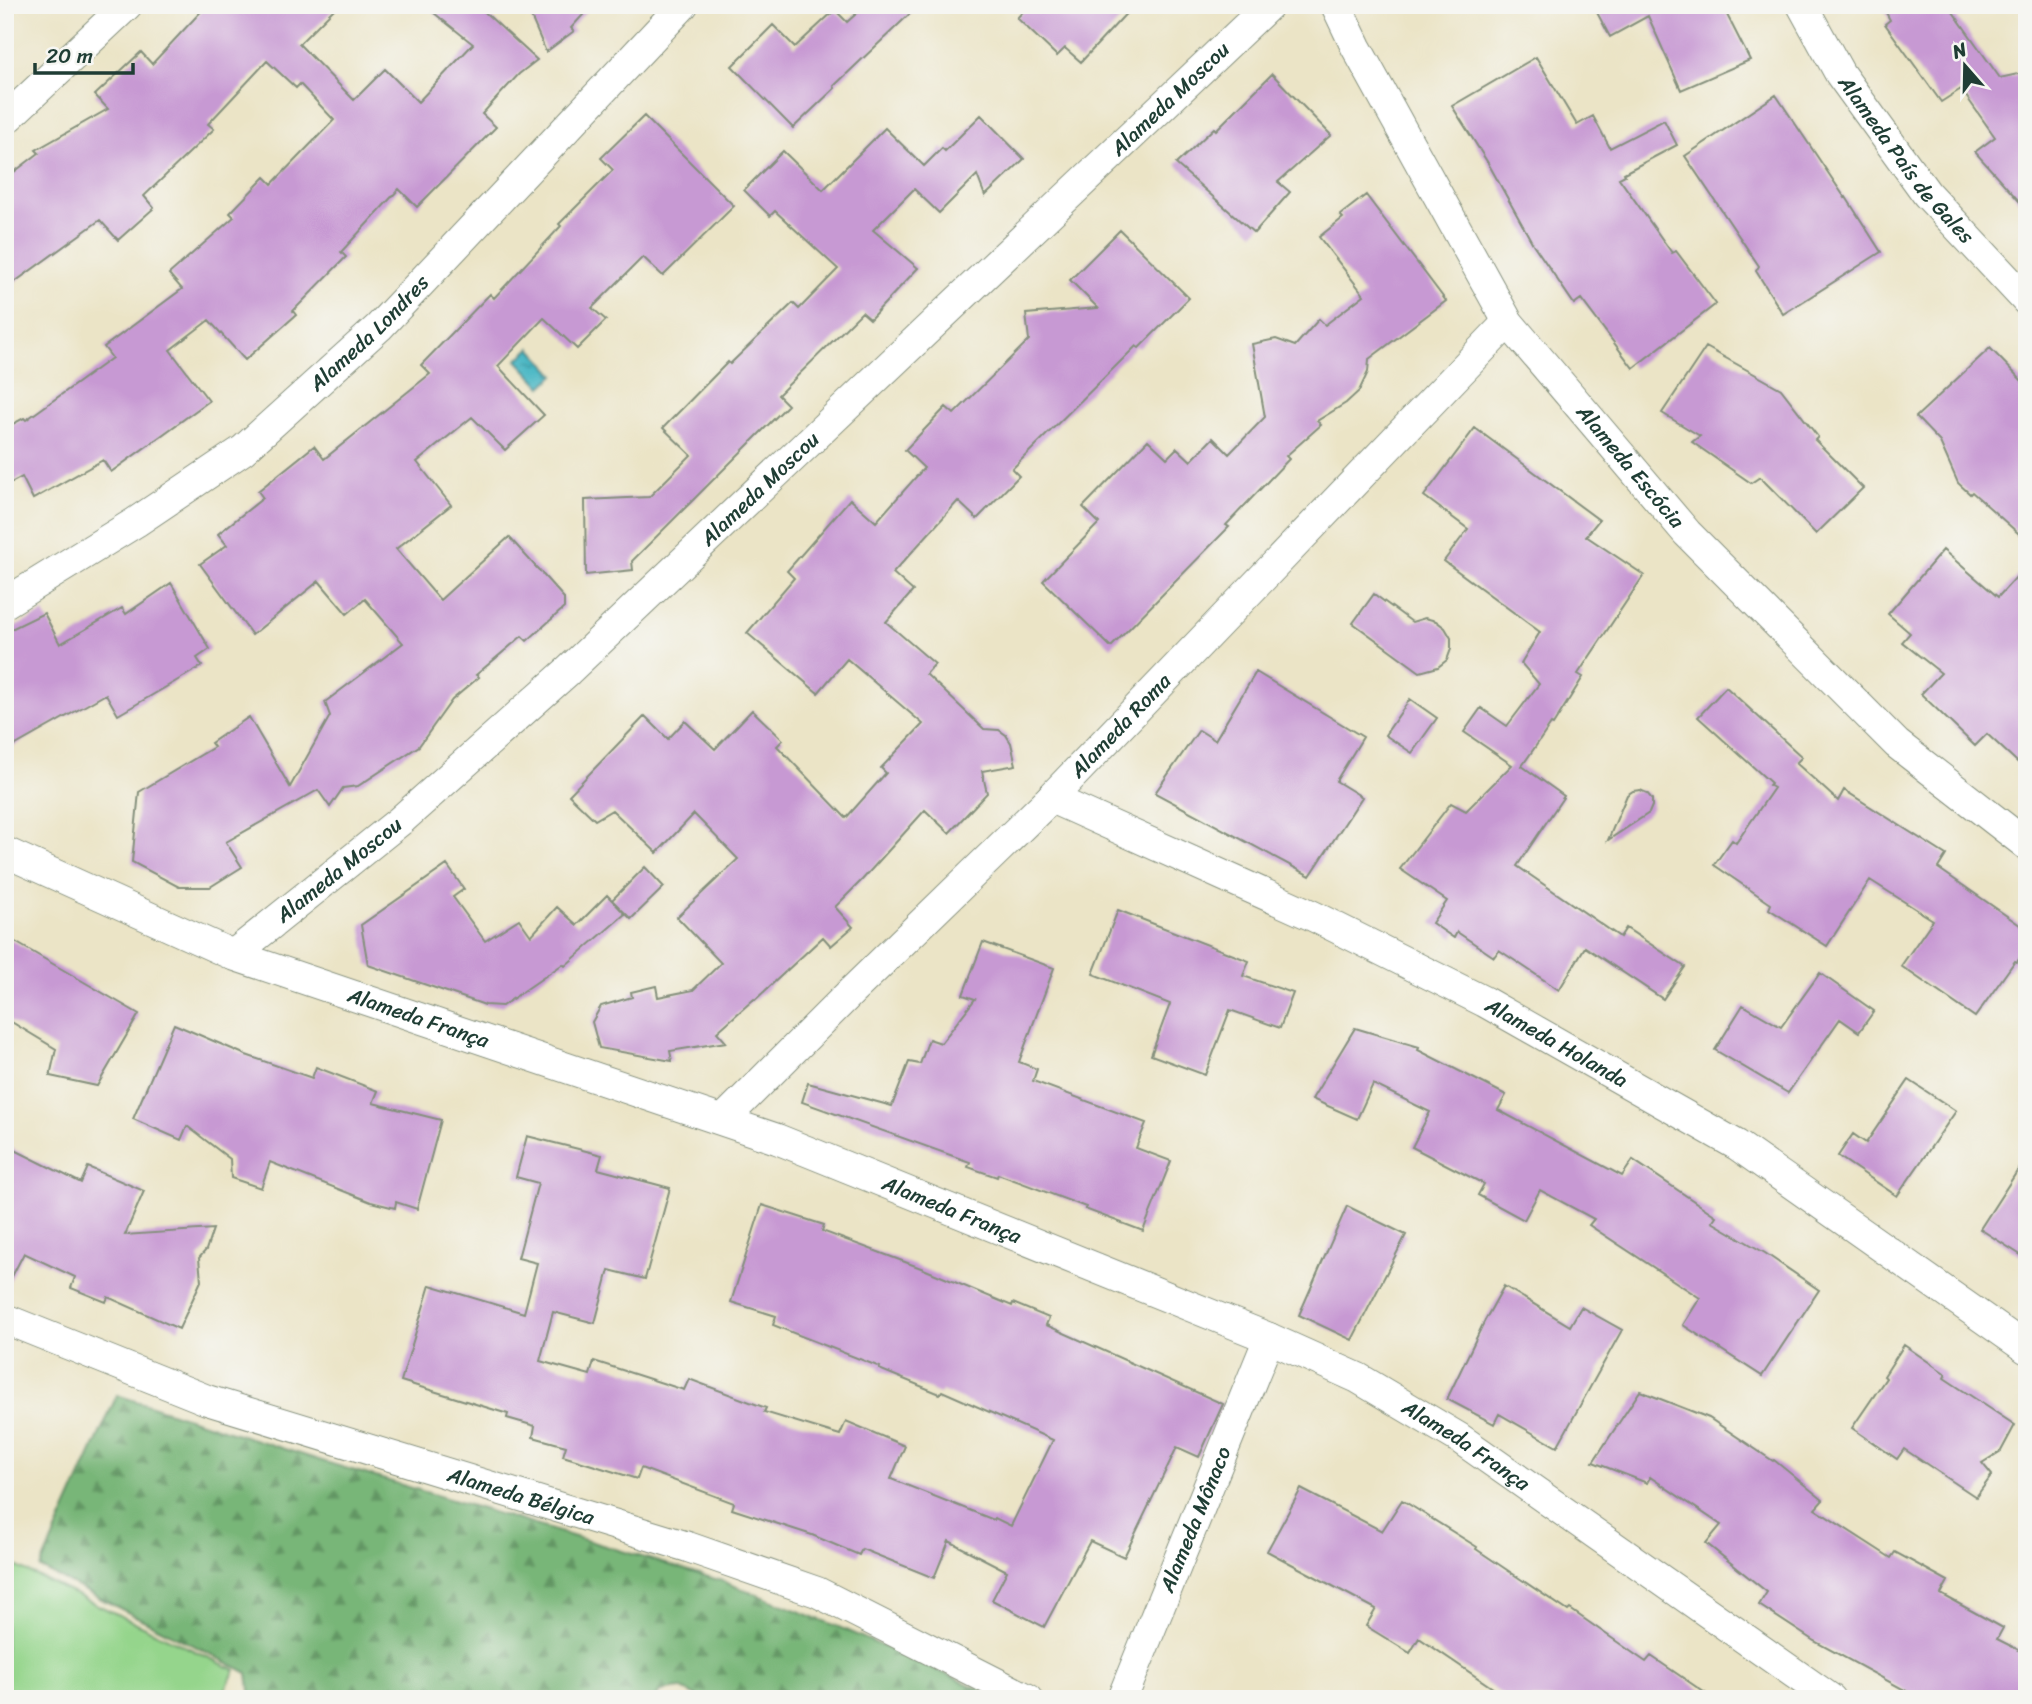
<svg xmlns="http://www.w3.org/2000/svg" width="2032" height="1704" viewBox="0 0 2032 1704" font-family="Sriracha,sans-serif">
<style>
.forest{fill:url(#forest-firs);stroke:#4c7a56;stroke-width:2}
.pitch{fill:#95d58c;stroke:#5a8960;stroke-width:2}
.water{fill:url(#water-ripples);stroke:#357a7c;stroke-width:2}
.building{fill:#c799d3}
.lines{fill:none;stroke-linecap:round;stroke-linejoin:round}
.minor-casing{stroke:#85907d;stroke-width:32}
.minor{stroke:#fff;stroke-width:30}
.labels{text-anchor:middle;dominant-baseline:central;stroke-width:5;stroke-linejoin:round;paint-order:stroke}
.street-label{font-size:21px;fill:#1f3d34;stroke:#f6f6f2}
</style>
<defs>
<pattern id="forest-firs" width="22" height="20" patternUnits="userSpaceOnUse" patternTransform="scale(1.75)"><rect width="22" height="20" fill="#78b678"/><path d="M5 1l3.5 6h-7zM16 11l3.5 6h-7z" fill="#629563"/></pattern>
<pattern id="water-ripples" width="26" height="14" patternUnits="userSpaceOnUse" patternTransform="scale(1.75)"><rect width="26" height="14" fill="#4bb8c5"/><path d="M2 4q2-2 4 0t4 0M15 11q2-2 4 0t4 0" fill="none" stroke="#3e97a1"/></pattern>
</defs>
<rect width="100%" height="100%" fill="#f6f6f2"/>
<filter id="ink" filterUnits="userSpaceOnUse"><feTurbulence type="fractalNoise" baseFrequency=".0143" numOctaves="2"/><feDisplacementMap in="SourceGraphic" scale="14" xChannelSelector="R" yChannelSelector="G"/><feConvolveMatrix kernelMatrix="1 2 1 2 8 2 1 2 1" color-interpolation-filters="sRGB"/></filter>
<filter id="wash" filterUnits="userSpaceOnUse"><feTurbulence type="fractalNoise" baseFrequency=".00686" numOctaves="4" result="noise"/><feDisplacementMap in="SourceGraphic" scale="28" xChannelSelector="R" yChannelSelector="G"/><feGaussianBlur stdDeviation="1.57" result="paint"/><feColorMatrix in="noise" values="0 0 0 0 0 0 0 0 0 0 0 0 0 0 0 0 0 1.4 0 .05"/><feComposite in="paint" operator="in"/></filter>
<g filter="url(#wash)">
<rect width="100%" height="100%" fill="#ebe4c6"/>
<!-- forest -->
<path class="forest" d="M117,1395l205,66 400,120 112,44 168,74h-300l-22,-11 -20,3 -5,8h-404l-3,-26 -208,-105z"/>
<!-- pitch -->
<path class="pitch" d="M5,1561l230,109 -14,29h-216z"/>
<!-- water -->
<path class="water" d="M531,348l24,27 -13,12 -25,-27z"/>
<g id="blocks">
<!-- building -->
<path class="building" d="M207,5h131l-39,39 55,56 31,-31 33,33 55,-58 -49,-39h53l60,55 -18,14 -37,40 14,13 -79,80 -18,-18 -58,63 5,5 -53,54 3,4 -51,45 -36,-40 -39,30 39,51 -98,71 -8,-12 -70,39 -11,-22 -17,9v-58l19,-10 2,2 86,-62 -8,-11 78,-58 -13,-15 65,-57 -4,-4 35,-36 7,7 62,-64 -34,-36 -4,4 -29,-27 -59,63 6,5 -70,67 10,12 -36,32 -18,-20 -95,69v-110l34,-26 -3,-3 72,-41 -13,-14 46,-43 11,12z
M526,5h66l-21,23 3,3 -28,21z
M866,5h53l-85,81 1,2 -42,40 -61,-62 41,-41 22,22 40,-37 12,12z
M1029,5h105l-53,57 -16,-14 -8,8 -40,-38z
M1593,5h129l28,55 -69,30 -33,-74 -38,21z
M1882,5h66l52,73 27,-6v138l-52,-58 20,-15 -34,-48 -20,13 -56,-78 5,-4z
M1536,57l41,68 16,-9 17,32 54,-28 13,25 -53,28 1,2 -6,3 53,75 4,-2 40,53 -83,64 -52,-69 -7,5 -41,-60 -45,-81 -36,-57z
M1272,74l59,61 -53,47 12,10 -36,41 -78,-69 38,-36 2,2z
M1776,95l69,103 1,-1 35,55 -98,62 -27,-43 3,-5 -74,-110z
M981,115l43,44 -39,37 -8,-21 -38,38 -25,-24 -41,41 45,38 -48,51 -8,-7 -84,83 10,10 -156,156 1,9 -47,5 -1,-75 64,-3 42,-42 -28,-27 65,-66 2,2 63,-61 6,6 39,-40 -63,-58 -5,5 -26,-26 39,-39 40,39 62,-62 39,38 18,-18 3,3z
M644,116l90,90 -71,70 -20,-19 -51,51 14,12 -29,29 -33,-31 -46,48 46,49 -39,35 -33,-33 -55,45 34,43 -55,44 44,51 69,-63 55,61v10l-37,33 -5,-5 -46,39 3,2 -27,23 -33,46 -61,40 -15,2 -13,19 -12,-17 -92,52 16,25 -32,20h-31l-47,-25 7,-70 75,-45 -3,-4 38,-26 41,70 40,-71 -5,-14 78,-59 -38,-44 -18,15 -28,-33 -67,54 -52,-71 27,-19 -9,-11 45,-36 -5,-7 56,-45 10,13 106,-85 -9,-9 69,-71 4,4 67,-72 -2,-2 54,-54 -12,-12z
M1366,195l80,106 -77,58 -1,13 -9,19 -13,12 -29,18 4,4 -35,31 3,3 -63,66 3,2 -118,120 -68,-66 56,-58 -16,-16 65,-67 19,18 10,-10 14,13 22,-23 16,16 36,-37 -13,-73 24,-5 19,7 24,-27 6,6 39,-30 -45,-58 24,-19 -3,-3z
M1120,230l69,68 -50,50 -3,-2 -124,123 7,7 -42,43 -19,-18 -65,72 20,18 -27,31 49,42 -9,10 58,55 15,1 7,5 5,8 5,22 -34,6 5,22 -38,40 -24,-23 -63,70 -27,27 18,20 -22,19 -8,-9 -68,63 -1,-1 -37,33 9,10 -56,9 2,10 -73,-13 -7,-26 9,-16 31,-9 -1,-5 25,-6 2,11 35,-7 28,-27 -44,-46 61,-58 -44,-45 -37,39 -45,-43 -17,10 -26,-25 76,-79 23,23 17,-18 30,28 37,-39 31,30 -6,6 69,72 40,-45 -5,-5 42,-44 -76,-65 -29,34 -71,-60 47,-55 -7,-7 63,-72 26,23 48,-54 -19,-18 41,-43 8,7 75,-74 -3,-26 72,-6 -28,-28z
M1706,347l75,42 37,48 -3,3 48,48 -47,46 -56,-57 -9,6 -59,-41 8,-6 -38,-23z
M1990,348l37,38v155l-55,-49 -2,2 -12,-11 -18,-41 -24,-25z
M1475,428l124,92 -13,16 58,39 -66,99 5,3 -30,48 -2,-1 -29,42 42,30 -47,70 103,71 6,-9 59,39 -22,32 -78,-52 -26,43 -60,-40 -5,7 -37,-25 -3,6 -22,-15 15,-22 -47,-32 51,-66 15,8 46,-46 -48,-33 17,-24 26,18 32,-42 -18,-21 19,-31 -96,-71 24,-32 -44,-33z
M1943,550l55,47 29,-32v206l-40,-37 -12,12 -54,-52 20,-21 -39,-31 8,-9 -22,-19z
M171,583l39,66 -13,9 5,8 -84,49 -12,-21 -101,57v-119l39,-19 16,31 62,-36 4,6z
M1374,594l38,28 13,-4 11,3 9,7 6,10v11l-4,11 -9,7 -18,5 -67,-49z
M1256,672l107,65 -27,44 26,16 -52,79 -155,-83 44,-63 16,10z
M1726,687l76,70 -6,6 42,38 6,-11 102,65 -8,13 89,62v17l-10,15 -2,-1 -40,56 -74,-51 32,-46 -63,-40 -43,66 -58,-37 2,-5 -57,-39 18,-25 4,3 38,-55 -5,-3 2,-2 -73,-66z
M1410,699l27,19 -25,35 -27,-18z
M1640,790l7,3 5,6v7l-3,7 -41,27 19,-45 6,-4z
M447,865l17,24 -11,8 32,44 34,-22 12,17 26,-29 20,18 30,-30 18,19 -60,52 -2,-2 -61,42 -17,-1 -117,-40 -7,-40z
M645,867l19,20 -33,32 -19,-19z
M1118,910l131,51 -6,15 50,17 -13,35 -50,-18 -25,65 -54,-20 19,-51 -77,-30z
M5,936l134,78 -42,72 -47,-10 6,-27 -51,-31z
M983,942l71,26 -35,94 18,7 -4,12 113,42 -10,25 35,13 -28,70 -58,-22 1,-2 -88,-33 -1,3 -29,-10 2,-5 -168,-60 6,-19 84,23 17,-44 11,2 9,-25 12,4 34,-44 -12,-4z
M1820,973l54,38 -15,21 -19,-13 -52,74 -73,-43 28,-45 38,22z
M174,1024l72,31 66,23 4,-11 62,24 -5,12 68,17 -24,89 -21,-7 -1,6 -24,-6 -101,-40 -9,26 -30,-10 -1,-19 -43,-33 -6,14 -48,-21z
M1355,1028l64,19 -1,3 88,45 -8,15 124,66 11,-16 83,56 -4,6 53,31 54,37 -57,86 -79,-51 17,-27 -111,-73 5,-6 -54,-29 -16,30 -46,-25 6,-11 -72,-37 18,-35 -57,-28 -16,35 -45,-20z
M1909,1080l47,31 -59,85 -59,-40 15,-22 13,9z
M527,1136l75,19 -4,14 72,19 -25,91 -36,-9 -14,53 -42,-11 -13,49 50,14 4,-14 90,29 5,-11 77,29 -2,4 76,23 6,-14 59,25 -14,33 103,41 1,-2 16,8 42,-86 -111,-49 -2,3 -61,-25 1,-2 -107,-42 3,-9 -45,-14 31,-97 62,20 -2,6 99,37 91,38 1,-3 36,15 -3,7 177,79 -24,53 -22,-10 -53,110 -34,-16 -46,86 -52,-27 15,-29 -58,-30 -15,37 -72,-29 -3,6 -47,-20 -80,-26 2,-6 -93,-35 -4,11 -74,-23 3,-10 -33,-9 2,-11 -28,-8 1,-4 -107,-33 29,-96 94,28 13,-50 -19,-5 20,-75 -22,-6z
M5,1145l76,38 7,-16 56,24 -19,44 88,-6 -7,21 -7,8 2,23 -22,48 -71,-32 -2,5 -35,-14 4,-11 -51,-24 -19,37z
M2027,1156v103l-47,-30z
M1347,1206l59,29 -54,105 -53,-25z
M1504,1286l66,40 11,-19 41,23 -65,117 -58,-33 -5,10 -47,-25 37,-77z
M1904,1345l42,29 -2,4 71,47 -14,26 -19,12 10,12 -16,22 -72,-48 -7,10 -45,-31 34,-50 -2,-2z
M1640,1391l69,27 64,43 1,-1 49,40 -8,9 76,49 4,-6 53,29 -7,13 62,34 -6,11 30,15v45h-106l-107,-58 -55,-36 8,-13 -61,-49 15,-18 -71,-48 -3,6 -54,-21z
M1301,1489l81,42 20,-31 75,47 -1,2 92,62 2,-2 76,53 5,-6 63,43h-205l-90,-61 -9,15 -44,-27 10,-17 -109,-58z"/>
</g>
</g>
<g filter="url(#ink)">
<use href="#blocks" fill-opacity="0" stroke="#85907d" stroke-width="2"/>
<g class="lines">
<defs>
<g id="minor">
<path id="s1" d="M1336,5l20,42 152,275 179,211 210,211 130,101"/>
<path id="s2" d="M1802,5l38,69 87,120 100,107"/>
<path d="M5,120l122,-115"/>
<path id="s3" d="M5,603l131,-81 107,-72 136,-123 304,-322"/>
<path id="s4" d="M1051,798l262,118 172,86 252,143 290,204"/>
<path id="s5" d="M5,852l228,103 544,184 492,199 89,40 101,60 372,261"/>
<path id="s6" d="M233,955l167,-134 168,-150 701,-666"/>
<path id="s7" d="M723,1120l129,-129 199,-193 457,-476"/>
<path id="s8" d="M5,1319l202,81 481,147 129,45 211,107"/>
<path id="s9" d="M1122,1699l147,-361"/>
</g>
</defs>
<!-- minor casing -->
<use href="#minor" class="minor-casing"/>
<!-- minor -->
<use href="#minor" class="minor"/>
</g>
</g>
<g class="labels">
<!-- street labels -->
<g class="street-label">
<text stroke="none"><textPath href="#s6" startOffset="1270">Alameda Moscou</textPath></text>
<text stroke="none"><textPath href="#s2" startOffset="187">Alameda País de Gales</textPath></text>
<text stroke="none"><textPath href="#s3" startOffset="455">Alameda Londres</textPath></text>
<text stroke="none"><textPath href="#s1" startOffset="550">Alameda Escócia</textPath></text>
<text stroke="none"><textPath href="#s6" startOffset="704">Alameda Moscou</textPath></text>
<text stroke="none"><textPath href="#s7" startOffset="560">Alameda Roma</textPath></text>
<text stroke="none"><textPath href="#s6" startOffset="136">Alameda Moscou</textPath></text>
<text stroke="none"><textPath href="#s5" startOffset="446">Alameda França</textPath></text>
<text stroke="none"><textPath href="#s4" startOffset="562">Alameda Holanda</textPath></text>
<text stroke="none"><textPath href="#s5" startOffset="1013">Alameda França</textPath></text>
<text stroke="none"><textPath href="#s5" startOffset="1580">Alameda França</textPath></text>
<text stroke="none"><textPath href="#s8" startOffset="546">Alameda Bélgica</textPath></text>
<text stroke="none"><textPath href="#s9" startOffset="194">Alameda Mônaco</textPath></text>
</g>
</g>
<!-- margin -->
<rect width="2032" height="1704" fill="none" stroke="#f6f6f2" stroke-width="28"/>
<!-- north arrow -->
<g transform="translate(1965 66) rotate(340)" stroke="#f6f6f2" stroke-width="5" paint-order="stroke">
<path d="M0-5L12 26L0 18L-12 26Z" fill="#1f3d34"/>
<text y="-10" font-size="19" font-weight="bold" text-anchor="middle" fill="#1f3d34">N</text>
</g>
<!-- scale -->
<path d="M35 63v10h98v-10" fill="none" stroke="#1f3d34" stroke-width="3.5"/>
<text x="46" y="63" font-size="21" fill="#1f3d34" stroke="#f6f6f2" stroke-width="5" paint-order="stroke">20 m</text>
</svg>
